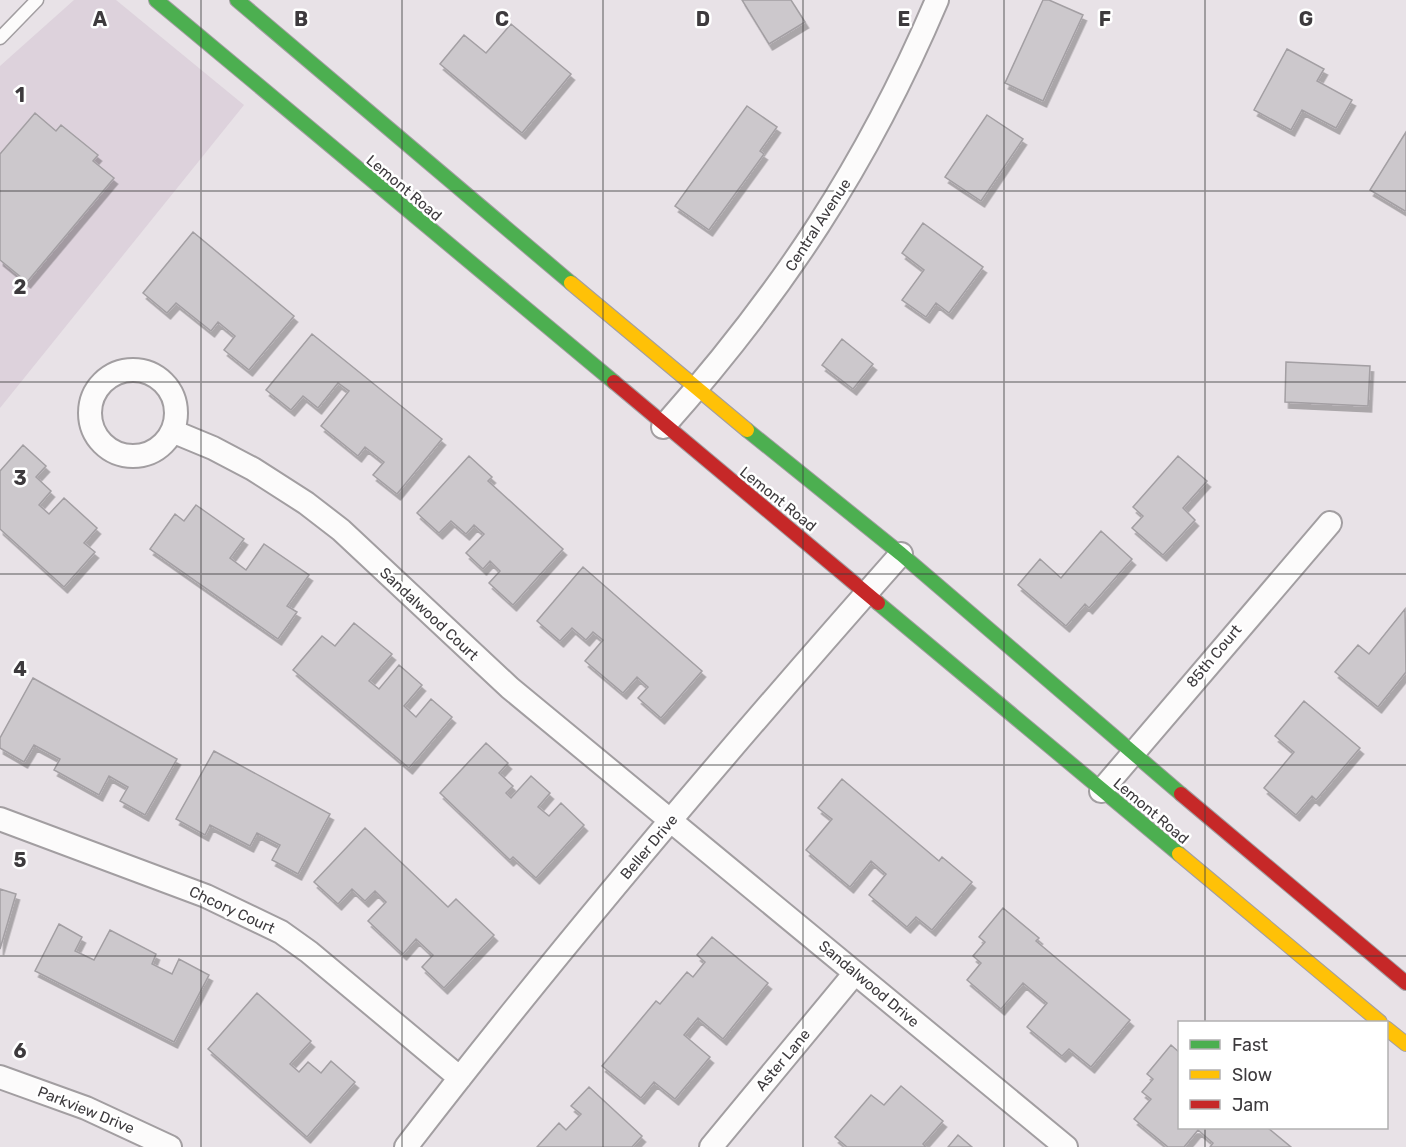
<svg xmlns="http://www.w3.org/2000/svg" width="1406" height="1147" viewBox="0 0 1406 1147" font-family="Rubik,sans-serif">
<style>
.built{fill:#ddd2dc}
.building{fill:#ccc8cc;stroke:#a39fa3;stroke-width:1.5;filter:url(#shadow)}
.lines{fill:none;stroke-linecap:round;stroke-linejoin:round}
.lane-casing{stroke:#a29ea1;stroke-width:15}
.street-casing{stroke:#a29ea1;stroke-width:26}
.fast-casing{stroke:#a29ea1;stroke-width:16}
.slow-casing{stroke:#a29ea1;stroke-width:16}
.jam-casing{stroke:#a29ea1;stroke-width:16}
.lane{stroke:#fcfbfb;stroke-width:12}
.street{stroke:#fcfbfb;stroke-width:22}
.fast{stroke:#4caf50;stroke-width:14}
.slow{stroke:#ffc107;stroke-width:14}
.jam{stroke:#c62828;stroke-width:14}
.grid{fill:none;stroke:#3d3a3d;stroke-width:1.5;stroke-opacity:0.55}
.labels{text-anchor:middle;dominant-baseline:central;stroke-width:5;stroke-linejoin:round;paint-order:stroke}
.street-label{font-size:15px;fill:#3d3a3d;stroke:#fff}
.grid-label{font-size:20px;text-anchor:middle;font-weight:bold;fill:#3d3a3d;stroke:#fff;stroke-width:5;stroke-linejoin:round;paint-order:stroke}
</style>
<defs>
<filter id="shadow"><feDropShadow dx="3.5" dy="6" stdDeviation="0" flood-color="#0004"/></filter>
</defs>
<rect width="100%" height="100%" fill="#e8e2e7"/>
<!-- built -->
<path class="built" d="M74,0h42l128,105 -244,303v-342z"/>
<!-- building -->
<path class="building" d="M742,0h49l14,22 -36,22z
M1043,0h6l34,15 -40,86 -38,-18z
M511,24l60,50 -49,59 -82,-69 24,-29 22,18z
M1287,49l37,20 -7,12 35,19 -16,28 -34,-18 -11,20 -37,-20z
M747,106l30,21 -17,24 4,3 -55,76 -34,-24z
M35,113l21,18 5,-6 37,30 -5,6 21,17 -87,104 -27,-22v-106z
M987,115l36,24 -42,62 -36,-24z
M1406,132v78l-1,1 -35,-21z
M923,223l60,44 -34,46 -13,-10 -10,14 -24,-17 22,-30 -22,-17z
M193,232l101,84 -45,54 -25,-20 11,-14 -17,-14 -7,9 -35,-28 -9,10 -24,-20z
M312,334l130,105 -45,55 -24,-19 11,-13 -19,-15 -7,9 -37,-30 28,-35 -11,-8 -20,25 -15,-12 -12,14 -25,-20z
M842,339l31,25 -20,25 -31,-24z
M1286,362l84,4 -2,40 -83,-4z
M23,445l23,21 -10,11 15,14 -12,14 10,9 15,-16 33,30 -13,15 11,9 -31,35 -64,-58v-58z
M469,456l23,21 -4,4 75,68 -50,56 -24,-22 11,-12 -10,-10 -7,8 -17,-16 18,-19 -10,-9 -8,9 -15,-13 -12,12 -22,-20z
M1178,456l29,25 -24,27 12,12 -32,35 -31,-27 11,-12 -10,-9z
M196,505l48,34 -14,19 16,12 18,-26 45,31 -22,31 10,6 -19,27 -128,-90 25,-35 9,7z
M1101,531l31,28 -43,49 -4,-4 -19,22 -48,-41 22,-26 21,19z
M583,567l119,104 -41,47 -23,-20 10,-11 -11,-10 -14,16 -38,-32 18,-21 -10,-8 -7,8 -14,-12 -12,13 -23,-20z
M1405,609l1,63 -28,35 -43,-35 23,-27 11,9z
M354,623l38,31 -23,27 10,8 20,-24 23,20 -18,21 12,11 15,-18 21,18 -43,51 -116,-98 29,-34 13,10z
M33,678l144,81 -32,56 -25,-14 8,-14 -19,-11 -10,19 -45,-25 6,-11 -26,-14 -10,17 -24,-14v-10z
M1304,701l56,47 -44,52 -4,-4 -16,19 -32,-27 30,-36 -19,-16z
M486,743l22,20 -9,10 14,13 -7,7 5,5 20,-22 19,17 -12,14 11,9 12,-13 23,22 -48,53 -23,-21 -3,3 -70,-67z
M214,751l116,63 -32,60 -26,-14 8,-15 -23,-12 -7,13 -40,-21 -5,10 -29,-16z
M842,779l97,82 3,-4 30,25 -40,48 -16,-13 -9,10 -38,-32 17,-21 -15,-13 -21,26 -44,-37 26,-31 -14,-11z
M365,828l83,79 8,-8 38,36 -50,53 -22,-21 11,-12 -17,-16 -13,15 -35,-33 18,-19 -11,-11 -10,10 -13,-12 -14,15 -24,-22z
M0,889l16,5 -16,55z
M1003,908l36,30 -3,3 94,79 -39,47 -22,-18 -7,7 -35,-29 20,-24 -24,-20 -22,26 -34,-29 14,-17 -8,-7 12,-14 -6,-5z
M59,924l23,13 -7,14 19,9 16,-30 46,24 -4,10 20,10 7,-15 30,16 -35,67 -139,-71z
M712,937l56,46 -45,56 -25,-21 -14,17 26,22 -35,42 -21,-17 -13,16 -39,-32 54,-65 4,3 27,-32 6,5 12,-15 -8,-7z
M257,993l54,48 -21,23 9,8 9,-10 13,11 10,-12 24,21 -48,55 -99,-88z
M1171,1045l9,8v75h88l23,19h-81l3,-4 -15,-13 -14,17h-16l-34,-28 17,-20 -9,-7 11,-13 -6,-5z
M901,1086l42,35 -20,23 3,3h-79l-12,-10 36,-42 13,10z
M589,1087l53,49 -10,11h-95l22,-24 7,7 15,-16 -10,-8z
M958,1135l14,12h-24z"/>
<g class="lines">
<defs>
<path id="lane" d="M0,38l37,-38"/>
<path id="street" d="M90 413a43 43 0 1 1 86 0a43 43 0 1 1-86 0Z
M663,427c119,-134 204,-262 274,-427
M172,431l41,17 40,21 53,34 35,27 169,158 556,459
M1101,791l229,-268
M0,819l206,77 75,36 28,20 151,126
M0,1077l86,31 84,39
M406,1147c157,-204 325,-401 495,-593
M711,1147l144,-174"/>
<path id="fast" d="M156,0l458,382
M237,0l334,283
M747,430l154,124 280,240
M878,603l301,251"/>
<path id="slow" d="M571,283l176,147
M1179,854l201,168
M1386,1028l20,16"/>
<path id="jam" d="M614,382l264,221
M1181,794l225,189"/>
</defs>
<!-- lane casing -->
<use href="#lane" class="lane-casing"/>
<!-- street casing -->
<use href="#street" class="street-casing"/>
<!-- fast casing -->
<use href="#fast" class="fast-casing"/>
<!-- slow casing -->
<use href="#slow" class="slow-casing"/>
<!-- jam casing -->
<use href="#jam" class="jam-casing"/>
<!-- lane -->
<use href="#lane" class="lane"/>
<!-- street -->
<use href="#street" class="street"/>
<!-- fast -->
<use href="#fast" class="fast"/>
<!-- slow -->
<use href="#slow" class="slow"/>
<!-- jam -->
<use href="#jam" class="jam"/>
</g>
<!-- grid -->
<path class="grid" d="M201,0v1147M402,0v1147M603,0v1147M803,0v1147M1004,0v1147M1205,0v1022M0,191h1406M0,382h1406M0,574h1406M0,765h1406M0,956h1406M1205,1128v19"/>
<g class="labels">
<!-- street labels -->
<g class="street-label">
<text transform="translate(404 188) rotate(40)">Lemont Road</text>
<text transform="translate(818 225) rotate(-57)">Central Avenue</text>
<text transform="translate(778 499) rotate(39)">Lemont Road</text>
<text transform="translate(429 614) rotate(43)">Sandalwood Court</text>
<text transform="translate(1214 656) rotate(-50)">85th Court</text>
<text transform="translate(1151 811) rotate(40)">Lemont Road</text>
<text transform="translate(649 847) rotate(-50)">Beller Drive</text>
<text transform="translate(232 910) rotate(25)">Chcory Court</text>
<text transform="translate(869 984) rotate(40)">Sandalwood Drive</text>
<text transform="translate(783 1060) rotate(-50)">Aster Lane</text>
<text transform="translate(86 1110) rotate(22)">Parkview Drive</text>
</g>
</g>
<g class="grid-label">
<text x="100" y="26">A</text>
<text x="301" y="26">B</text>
<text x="502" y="26">C</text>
<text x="703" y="26">D</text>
<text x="904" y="26">E</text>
<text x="1105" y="26">F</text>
<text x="1306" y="26">G</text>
<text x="20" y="102">1</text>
<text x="20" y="294">2</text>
<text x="20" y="485">3</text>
<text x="20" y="676">4</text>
<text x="20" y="867">5</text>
<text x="20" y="1058">6</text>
</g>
<!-- legend -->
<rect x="1178" y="1021" width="210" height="108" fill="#ffffff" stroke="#b1b0b1" stroke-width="1.5"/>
<rect x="1190" y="1040" width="30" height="9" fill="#4caf50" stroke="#b1b0b1" stroke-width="1.5"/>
<text x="1232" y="1051" font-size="18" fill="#3d3a3d">Fast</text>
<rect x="1190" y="1070" width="30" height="9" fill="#ffc107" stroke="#b1b0b1" stroke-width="1.5"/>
<text x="1232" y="1081" font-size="18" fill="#3d3a3d">Slow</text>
<rect x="1190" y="1100" width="30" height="9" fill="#c62828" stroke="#b1b0b1" stroke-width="1.5"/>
<text x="1232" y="1111" font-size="18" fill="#3d3a3d">Jam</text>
</svg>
